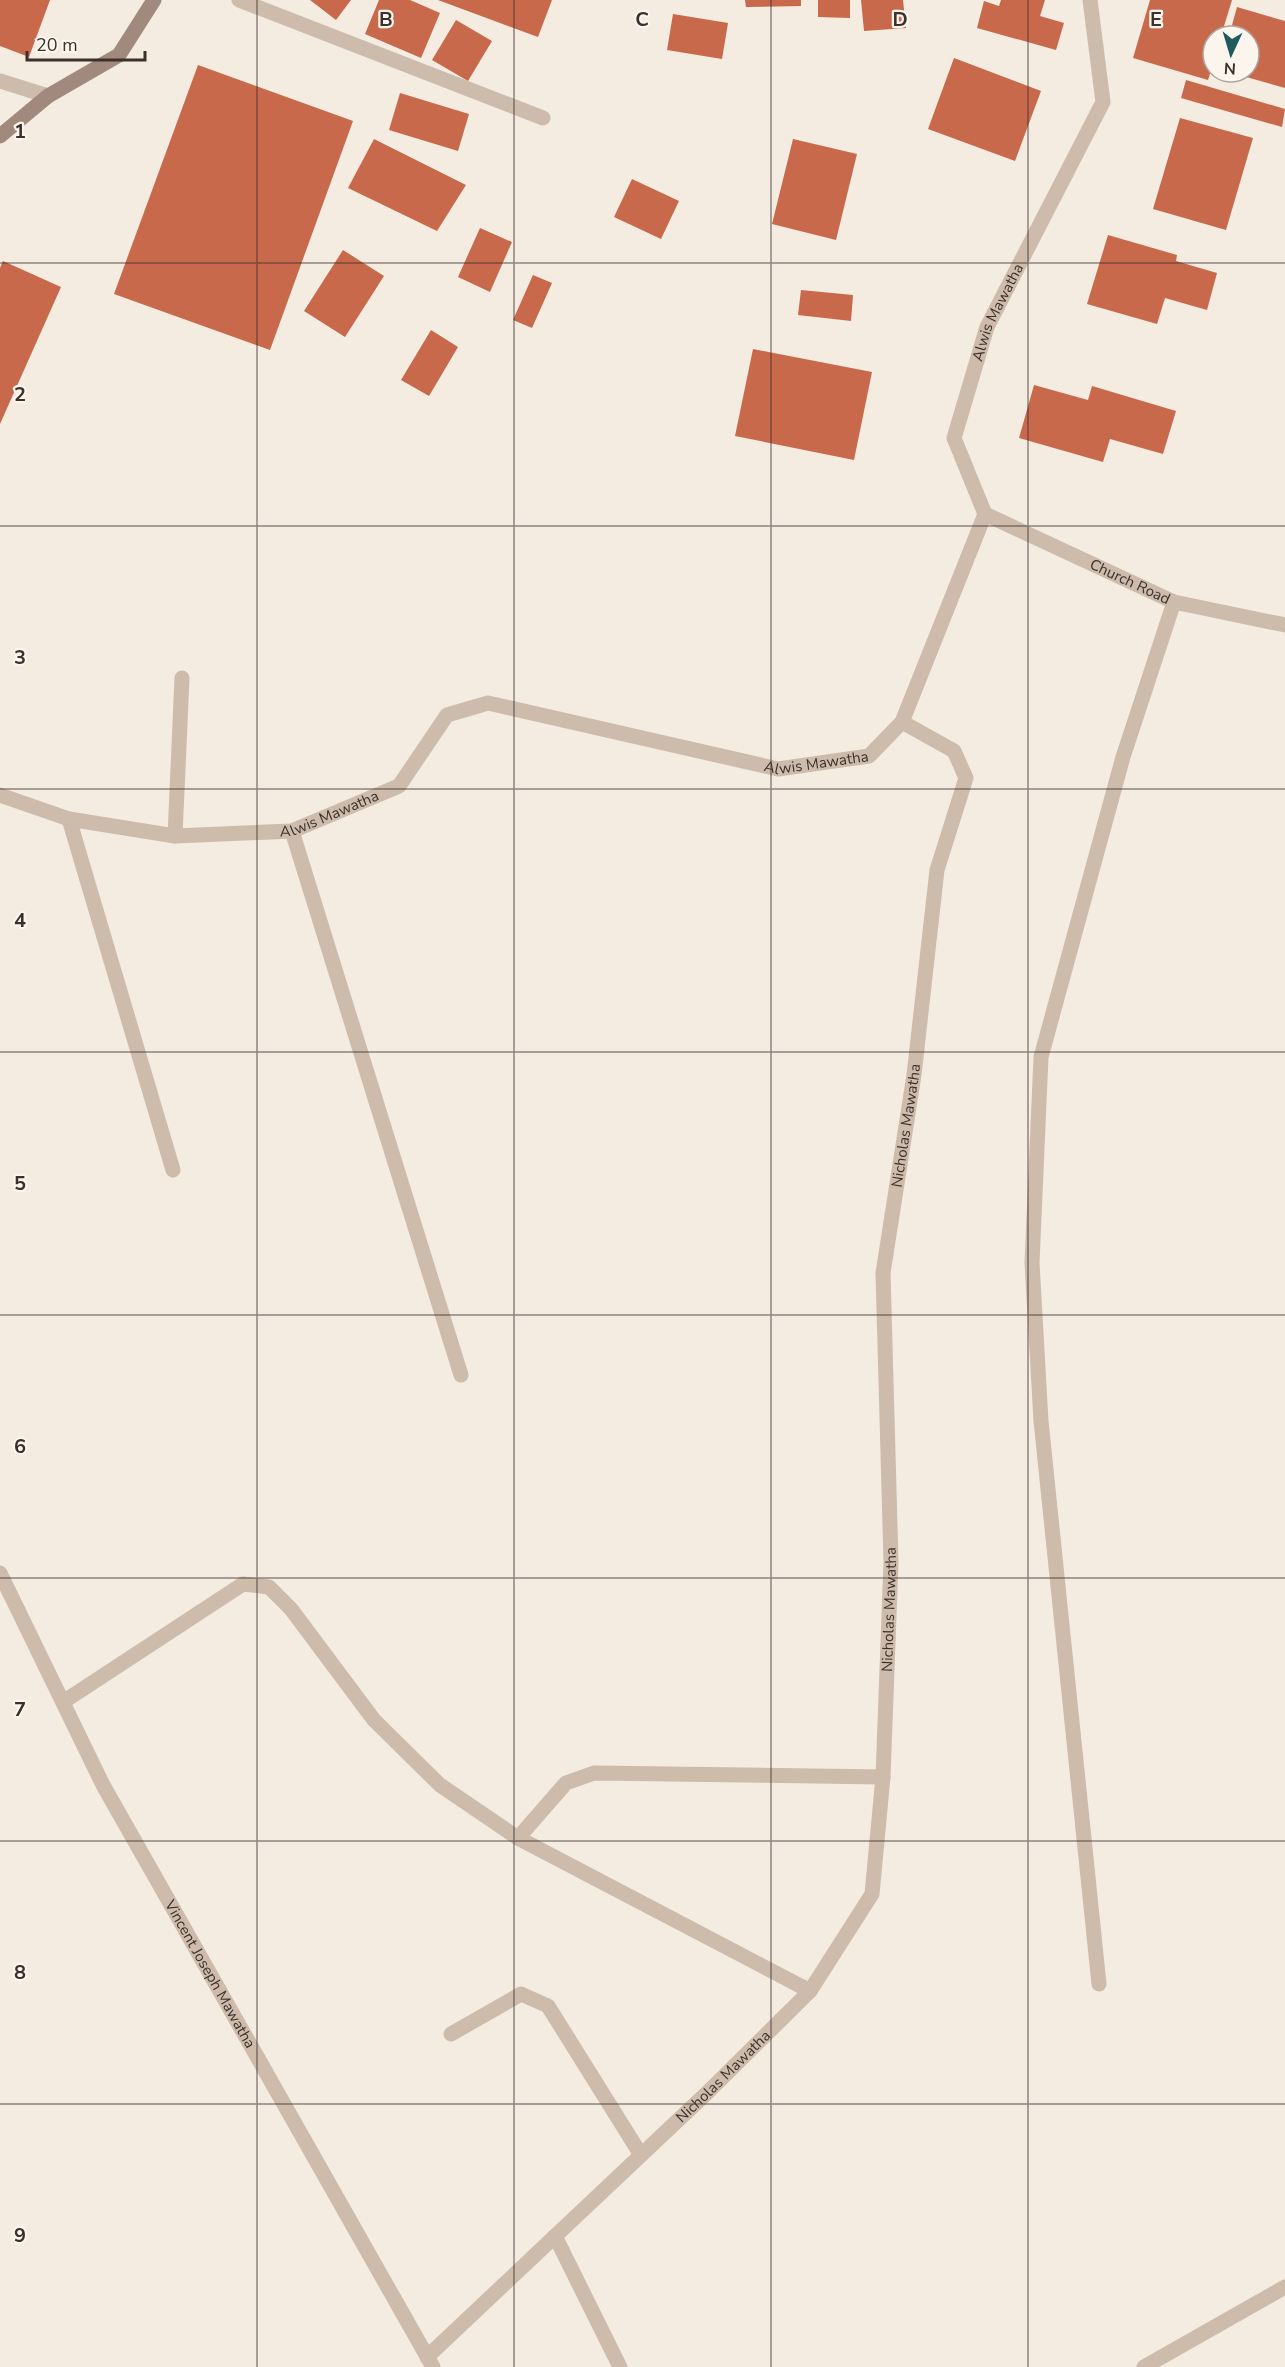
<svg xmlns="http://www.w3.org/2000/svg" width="1285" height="2367" viewBox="0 0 1285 2367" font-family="'Nunito Sans',sans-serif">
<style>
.building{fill:#c8694b}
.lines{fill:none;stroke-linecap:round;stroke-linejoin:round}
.street{stroke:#cdbbac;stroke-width:15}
.secondary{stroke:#a18a7d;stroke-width:15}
.grid{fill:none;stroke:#3b302b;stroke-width:1.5;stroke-opacity:0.55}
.labels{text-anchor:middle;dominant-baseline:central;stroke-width:4.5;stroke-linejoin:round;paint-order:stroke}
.street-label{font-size:15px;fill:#3b302b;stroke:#fbf5ee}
.grid-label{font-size:20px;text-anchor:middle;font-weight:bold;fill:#3b302b;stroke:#fbf5ee;stroke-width:4.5;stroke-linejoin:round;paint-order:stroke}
</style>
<rect width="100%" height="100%" fill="#f4ebe1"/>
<!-- building -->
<path class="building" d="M0,0h50l-21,57 -29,-11z
M310,0h41l-15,20z
M379,0h31l30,13 -19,45 -56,-24z
M438,0h114l-14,37z
M745,0h56v6l-55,1z
M818,0h32v18l-32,-1z
M861,0h42l3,28 -42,3z
M1001,0h44l-5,16 24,7 -8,27 -79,-22 7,-27 15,5z
M1150,0h82l-11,36h-8v28l-5,16 -75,-22z
M1237,7l48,14v67l-53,-15 17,-1v-36h-20z
M673,14l55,9 -6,36 -55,-9z
M456,20l36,21 -24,40 -36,-21z
M954,58l87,33 -26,70 -87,-32z
M198,65l155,56 -83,229 -156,-56z
M1186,80l99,29 -3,18 -101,-29z
M400,93l69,21 -11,37 -69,-21z
M1180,118l73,20 -27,92 -73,-21z
M374,139l92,46 -29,46 -89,-43z
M793,139l64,15 -21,86 -64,-16z
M632,179l47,22 -18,38 -47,-22z
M480,228l32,14 -22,50 -32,-15z
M1108,235l69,20 -1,6 41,12 -10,37 -42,-12 -8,26 -70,-20z
M343,250l41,26 -39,61 -41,-26z
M3,261l58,26 -61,137v-156z
M533,275l19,8 -20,45 -19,-8z
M801,290l52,5 -2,26 -53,-6z
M431,330l27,17 -29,49 -28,-16z
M753,349l119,23 -18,88 -119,-24z
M1034,385l54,15 4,-14 84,25 -13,43 -53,-15 -7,23 -84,-24z"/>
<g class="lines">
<!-- street -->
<g class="street">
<path d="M239,0l304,118"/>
<path d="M0,81l48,15"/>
<path id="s1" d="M985,514l189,88 111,23"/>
<path id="s2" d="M0,795l69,24 106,17 117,-5 107,-45 48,-71 41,-12 290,66 91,-13 33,-34 83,-208 -31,-76 33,-111 116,-225 -13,-102"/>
<path d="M69,819l104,351"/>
<path d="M292,831l169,544"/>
<path d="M175,836l7,-158"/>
<path id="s3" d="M0,1573l103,212 330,582"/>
<path d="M63,1702l180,-118 26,3 22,22 83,111 66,65 78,53 292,153"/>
<path d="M518,1838l48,-55 28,-10 289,4"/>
<path d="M1099,1984l-58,-563 -9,-158 9,-206 82,-300 51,-155"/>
<path d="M451,2034l70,-40 27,12 93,149"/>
<path d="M555,2236l65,131"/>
<path id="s4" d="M427,2357l282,-266 101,-100 62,-97 11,-117 8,-215 -8,-289 31,-198 23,-205 29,-92 -12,-27 -52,-29"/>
<path d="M1144,2367l141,-80"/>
</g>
<!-- secondary -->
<path class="secondary" d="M0,136l48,-40 71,-41 35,-55"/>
</g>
<!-- grid -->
<path class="grid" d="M257,0v2367M514,0v2367M771,0v2367M1028,0v2367M0,263h1285M0,526h1285M0,789h1285M0,1052h1285M0,1315h1285M0,1578h1285M0,1841h1285M0,2104h1285"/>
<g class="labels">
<!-- street labels -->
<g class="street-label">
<text stroke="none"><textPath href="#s2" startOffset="1418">Alwis Mawatha</textPath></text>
<text stroke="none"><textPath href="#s1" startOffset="160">Church Road</textPath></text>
<text stroke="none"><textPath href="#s2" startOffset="878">Alwis Mawatha</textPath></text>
<text stroke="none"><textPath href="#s2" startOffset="338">Alwis Mawatha</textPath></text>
<text stroke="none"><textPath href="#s4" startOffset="1416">Nicholas Mawatha</textPath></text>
<text stroke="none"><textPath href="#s4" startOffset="930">Nicholas Mawatha</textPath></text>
<text stroke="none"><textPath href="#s3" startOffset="453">Vincent Joseph Mawatha</textPath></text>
<text stroke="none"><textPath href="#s4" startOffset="408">Nicholas Mawatha</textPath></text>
</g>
</g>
<g class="grid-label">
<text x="386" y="26">B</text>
<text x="642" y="26">C</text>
<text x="900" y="26">D</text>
<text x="1156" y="26">E</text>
<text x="20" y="138">1</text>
<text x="20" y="401">2</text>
<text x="20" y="664">3</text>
<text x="20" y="927">4</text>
<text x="20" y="1190">5</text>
<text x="20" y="1453">6</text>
<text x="20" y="1716">7</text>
<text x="20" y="1979">8</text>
<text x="20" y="2242">9</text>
</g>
<!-- north arrow -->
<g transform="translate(1231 54) rotate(184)"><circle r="28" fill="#fbf5ee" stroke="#aea6a0" stroke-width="1.5"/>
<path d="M0-4.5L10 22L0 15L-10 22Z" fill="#1f5a5e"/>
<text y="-9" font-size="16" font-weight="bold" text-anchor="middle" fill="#3b302b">N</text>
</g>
<!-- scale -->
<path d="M27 51v9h118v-9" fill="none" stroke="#3b302b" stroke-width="3"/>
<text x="36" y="51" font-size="18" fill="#3b302b" stroke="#fbf5ee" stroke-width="4.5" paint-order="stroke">20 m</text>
</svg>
